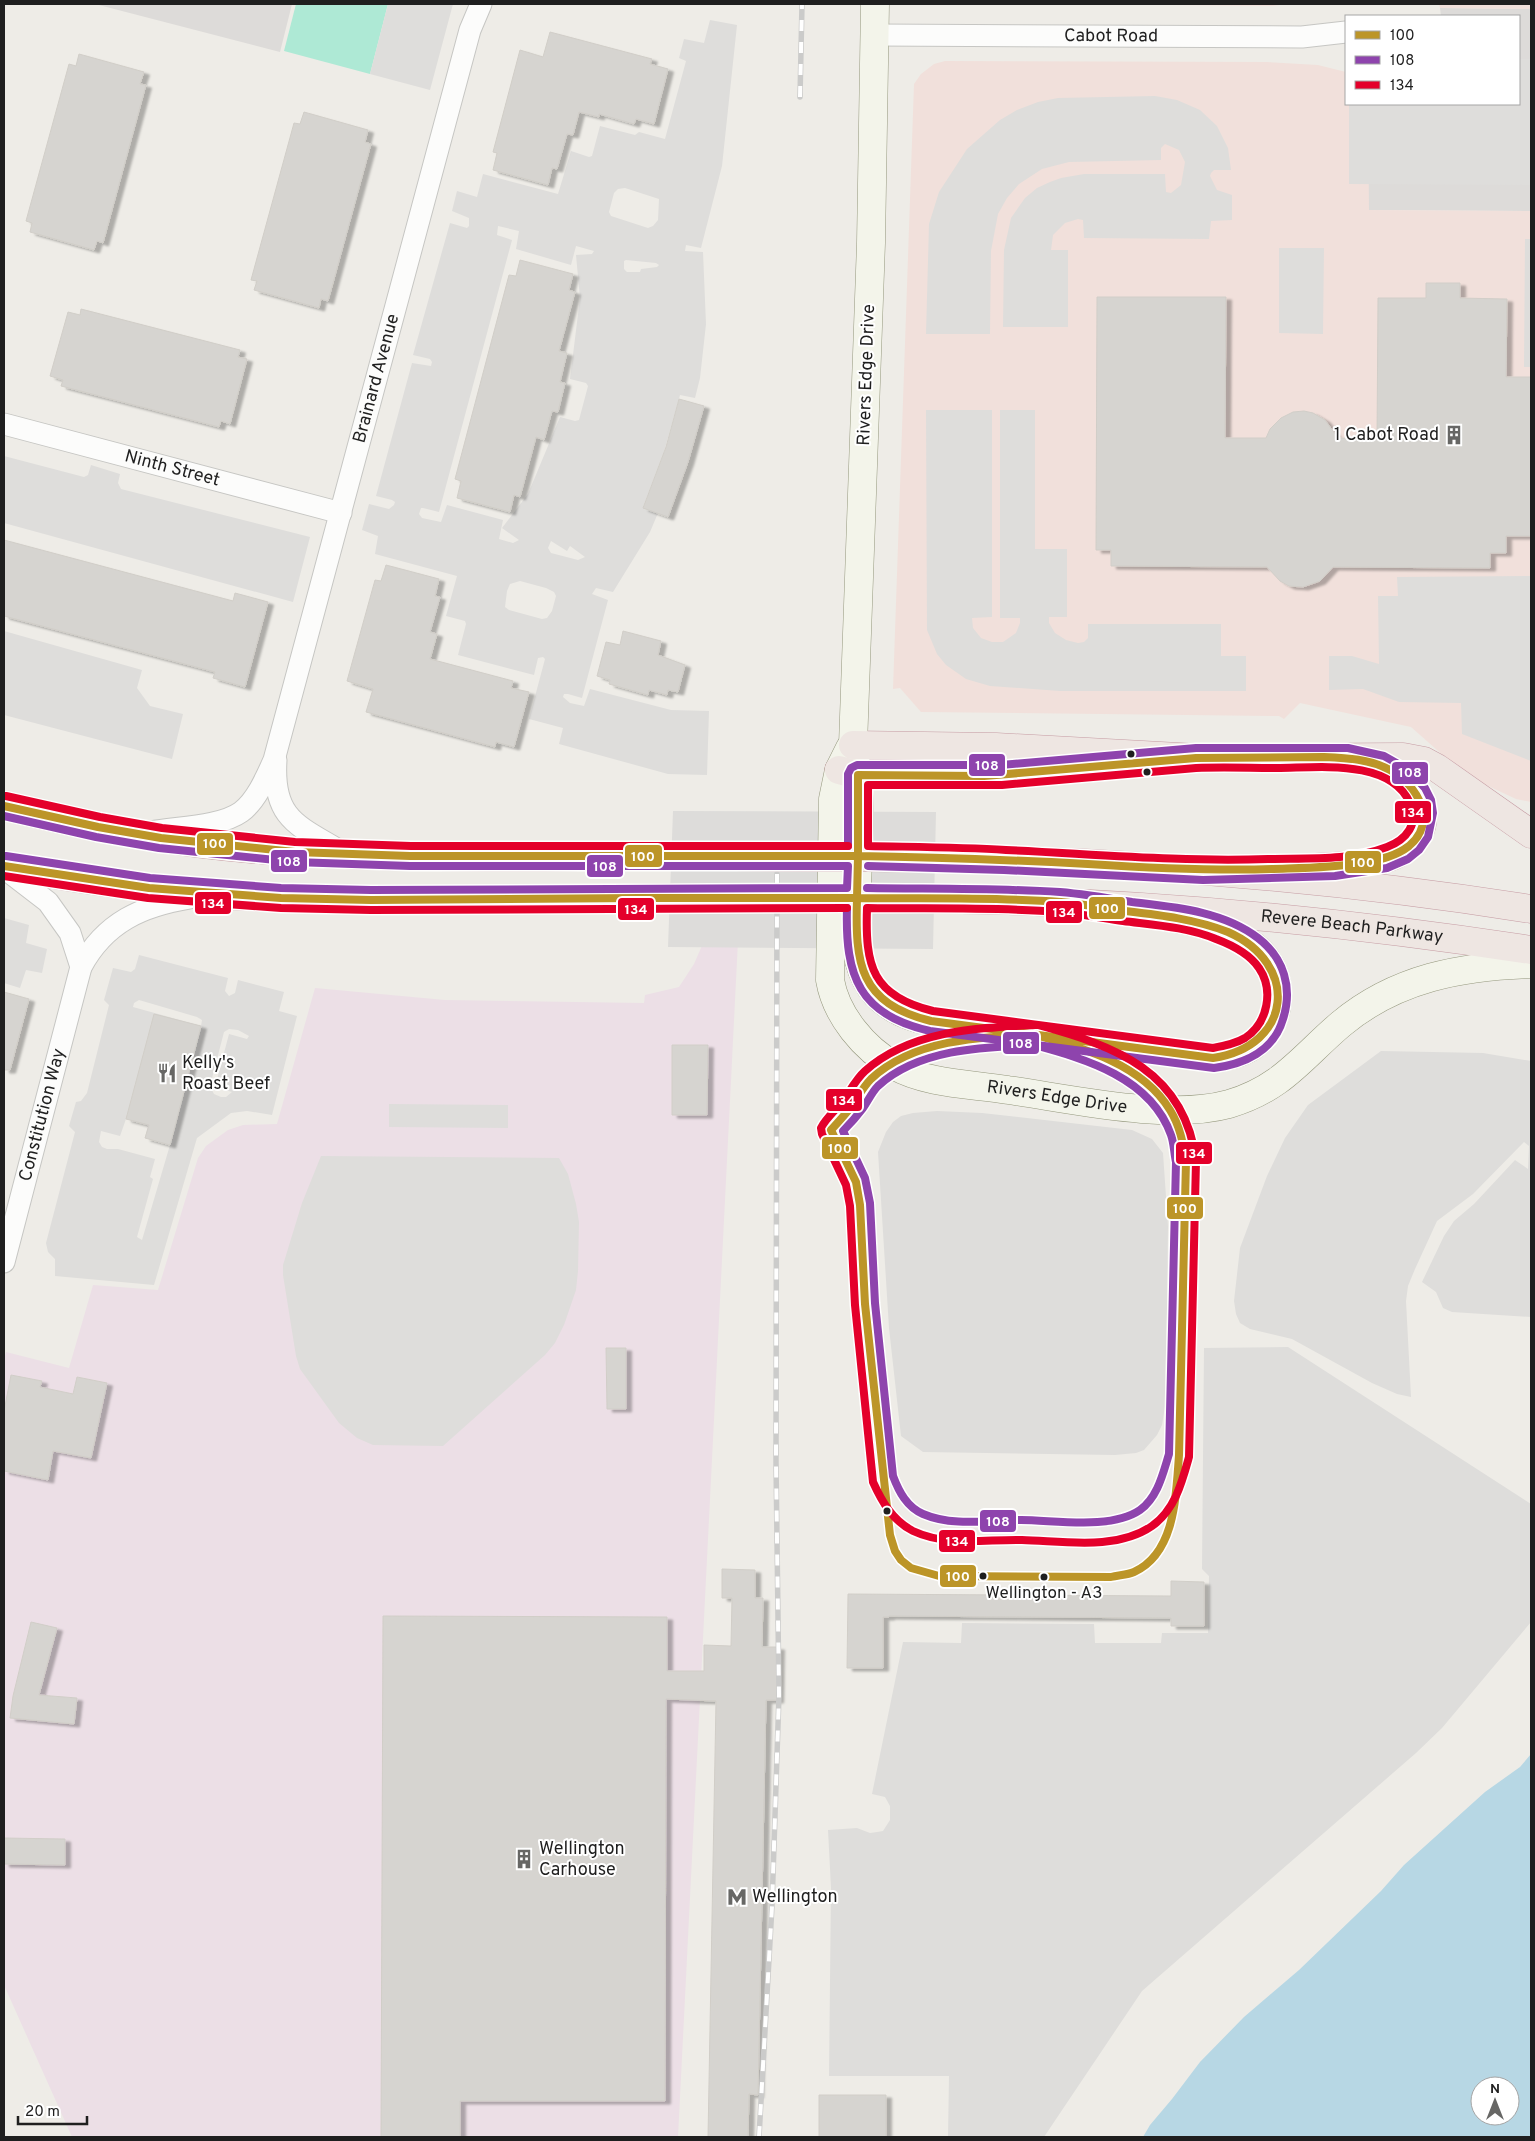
<svg xmlns="http://www.w3.org/2000/svg" width="1535" height="2141" viewBox="0 0 1535 2141" font-family="Overpass,sans-serif">
<style>
.residential{fill:#dddbd9}
.commercial{fill:#f1e0db}
.industrial{fill:#ecdfe6}
.pitch{fill:#aee9d5}
.parking{fill:#dedddb;fill-rule:evenodd}
.water{fill:#b7d7e4;fill-rule:evenodd}
.pier{fill:#dddcda}
.building{fill:#d6d4d0;stroke:#d1cec8;filter:url(#shadow)}
.lines{fill:none;stroke-linecap:round;stroke-linejoin:round}
.minor-casing{stroke:#c6c6c3;stroke-width:23}
.secondary-casing{stroke:#95987e;stroke-width:29}
.trunk-casing{stroke:#c69ca4;stroke-width:29}
.minor{stroke:#fcfcfb;stroke-width:21}
.secondary{stroke:#f3f4ea;stroke-width:28}
.trunk{stroke:#eee6e2;stroke-width:28}
.rail-casing{stroke:#cbcbca;stroke-width:5.5}
.rail{stroke:#fff;stroke-width:4;stroke-dasharray:11;stroke-linecap:butt}
.trunk-bridge-casing{stroke:#c69ca4;stroke-width:29;stroke-linecap:butt}
.trunk-bridge{stroke:#eee6e2;stroke-width:28}
.bus-1-casing{stroke:#fff;stroke-width:11}
.bus-2-casing{stroke:#fff;stroke-width:11}
.bus-3-casing{stroke:#fff;stroke-width:11}
.bus-1{stroke:#bc9528;stroke-width:8}
.bus-2{stroke:#8e44ad;stroke-width:8}
.bus-3{stroke:#e4002b;stroke-width:8}
.bus-dot{fill:#1f1f1f;stroke:#fff;stroke-width:2}
.labels{text-anchor:middle;dominant-baseline:central;stroke-width:4;stroke-linejoin:round;paint-order:stroke}
.bus-label{font-size:17px;fill:#1f1f1f;stroke:#fff}
.street-label{font-size:18px;fill:#1f1f1f;stroke:#fff}
.poi-label{font-size:18px;fill:#1f1f1f;stroke:#fff;text-anchor:start}
.line-badge{stroke:#fff;stroke-width:2}
.badge-label{font-size:14px;text-anchor:middle;font-weight:bold;fill:#fff}
</style>
<defs>
<filter id="shadow"><feDropShadow dx="5.5" dy="3" stdDeviation="1" flood-color="#0004"/></filter>
</defs>
<rect width="100%" height="100%" fill="#eeece7"/>
<!-- residential -->
<path class="residential" d="M95,4h197l-12,48z
M1440,8l91,1v202l-163,-1 -1,-106h152v-88h-78z"/>
<!-- commercial -->
<path class="commercial" d="M1069,4h218l-15,2z
M1439,4h92v5l-91,-1z
M945,61l321,1 52,3 28,7v32h22l1,106 162,1v591l-15,-3 -32,-15 -30,-19 -43,-38 -111,-24 -16,16 -5,-3 -358,-4 -21,-24 -7,1 21,-605 7,-10 13,-10z"/>
<!-- industrial -->
<path class="industrial" d="M704,941h34l-60,1196h-606l-68,-152v-625l2,-8 63,16 24,-83 65,5 40,-132 8,-12 22,-16 15,-5 34,-1 38,-136 130,12 199,3 1,-8 34,-8 15,-23z"/>
<!-- pitch -->
<path class="pitch" d="M296,4h92l-18,70 -86,-23z"/>
<!-- parking -->
<path class="parking" d="M388,4h65l-23,86 -60,-16z
M710,20l27,5 -15,141 -21,82 -15,-3 -1,6 18,1 3,72 -6,54 -5,20 -15,-3 -16,57 -21,55 15,6 -8,19 -37,60 -17,-4 -4,6 16,6 -26,98 -14,-4h-4l-1,3 7,6 14,3 6,-17 81,21 38,1 -2,64 -39,-1 -109,-30 4,-16 -34,-9 16,-60 -2,-2 -5,1 -4,17 -76,-20 8,-31 -1,-3 -19,-5 11,-40 -82,-22 3,-18 -16,-6 7,-26 20,5 5,-4 1,-3 -3,-2 -16,-4 36,-133 19,3 1,-4 -2,-3 -17,-4 37,-132 17,5 2,-2v-8l-17,-7 5,-20 20,6 6,-23 75,20 13,-43 18,6 3,-1 8,-30 35,9 4,-3 26,7 21,-78 -7,-3 5,-19 20,4zM625,188l34,11 -1,21 -5,6 -5,2 -37,-12 -2,-4 5,-19 4,-4zM498,226l21,5 -3,18 55,16 5,-19 18,5 -2,3 -16,1 4,43 -10,81 16,4 2,3 -9,34 -4,1 -15,-4 -32,77 -26,34 17,12 -6,3 -14,-4 4,-19 -56,-15 -6,17 -19,-4 -3,-4 2,-6h2l16,4 73,-272 -15,-5zM626,260l30,3 3,2 -2,2 -16,2 -1,3h-13l-3,-3v-8zM551,541l16,10 3,-5 15,11 -7,3 -27,-7 -3,-5zM520,581l26,7 8,4 2,4 -4,15 -5,7 -5,1 -33,-9 -4,-3 2,-16 3,-7z
M1519,59h12v126l-182,-1v-80h170z
M1155,96l22,4 23,10 17,16 11,22 3,22h-17l-3,3 -1,3 7,14 15,5v25l-21,1 -2,18 -125,-1 -1,-18 -5,-1 -13,4 -12,12 -2,15h17v77h-65l1,-77 7,-32 14,-20 12,-10 13,-6 11,-4 23,-4h81l1,18 5,1 10,-8 4,-23 -6,-12 -14,-6 -4,4v12l-92,2 -27,7 -23,15 -12,14 -9,16 -7,37 -1,83h-64l3,-110 10,-32 28,-43 33,-29 17,-10 21,-8 20,-4z
M1525,239h6v128h-7z
M1279,248h45l-1,86 -44,-1z
M926,410h66v207l-20,1 1,10 8,10 11,4h11l13,-9 4,-10v-5h-20v-208h35v139h32v68h-18v6l6,10 11,7 12,3 6,-1 4,-4v-14h133v32h25v35h-186l-70,-5 -24,-7 -20,-14 -9,-11 -10,-24z
M4,456l80,21 4,-2 3,-10 29,9 -2,9 3,6 189,48 -17,65 -289,-79z
M1531,576v185l-69,-27 -1,-31 -62,-1 -36,-13 -34,1v-34h23l27,8 -1,-68h20l-1,-19z
M4,631l138,39 -5,18 13,18 33,8 -11,45 -168,-44z
M4,918l25,7 -3,18 21,6 -5,24 -16,-3 -6,18 -16,-5z
M139,955l89,23 -3,13 4,5 6,-3 3,-13 46,12 -5,19 18,5 -25,99 -25,-4 -16,2 -34,25 -43,147 -99,-9v-17l-7,-7 -2,-9 29,-111 -6,-6 7,-24 5,-1 6,-8 22,-88 -5,-5 9,-32 18,4 4,-3zM139,1000l58,17 5,3 -1,6 -68,-19 1,-4zM229,1029l9,1 11,6 -2,3 -18,-5 -14,53 17,5 -6,5h-5l-7,-3 -4,-8 14,-54zM126,1119l22,6 -3,13 25,7 -28,95 -5,-3 16,-58 -3,-2 5,-18 -37,-10h-11l-5,-2 -3,-5 2,-11 19,5z
M1381,1051l102,2 48,8v256l-79,-5 -9,-4 -7,-16 -14,-10 22,-46 10,-15 20,-17 41,-44 13,9 1,-23 -5,-4 -51,52 -36,27 -22,48 -7,17 -2,15 5,96 -14,-3 -25,-11 -80,-44 -42,-10 -10,-6 -4,-9 -2,-13 6,-53 27,-72 18,-38 23,-33z
M389,1104l119,1v23l-119,-1z
M937,1111l45,2 150,17 20,9 11,14 5,73 -2,174 -4,25 -5,10 -13,15 -8,3 -21,2 -192,-3 -22,-16 -12,-108 -11,-176 8,-20 7,-10 8,-6 12,-3z
M321,1156l238,2 9,16 8,30 3,18 -1,49 -2,19 -12,35 -9,18 -10,12 -102,91 -70,-1 -16,-7 -18,-15 -39,-54 -4,-13 -13,-81v-10l19,-62z
M1288,1347l243,157v118l-89,106 -26,25 -274,238 -98,146h-96l1,-61h-120l2,-188 -3,-58 29,-2 13,5 7,-1 6,-1 7,-11v-14l-5,-9 -13,-3 31,-152 58,1 1,-20 132,1 1,19h66l1,-10h46l1,-57 -7,-7 2,-221z"/>
<!-- water -->
<path class="water" d="M1531,1754v383h-388l7,-12 22,-26 28,-37 44,-45 55,-47 82,-79 23,-26 81,-73 35,-25zM1480,2086h30v30h-30z"/>
<!-- pier -->
<path class="pier" d="M673,811l263,1 -3,137 -265,-2z"/>
<!-- building -->
<path class="building" d="M550,32l102,27 -2,5 18,5 -14,55 -18,-5 -2,5 -35,-10v3l-20,-5 -6,23 -6,-1 -10,35 -5,-1 -4,17 -55,-15 4,-17 -4,-1 27,-102 23,7z
M79,54l65,18 -4,12 6,1 -43,158 -6,-2 -3,9 -64,-18 2,-9 -6,-2 43,-157 7,2z
M304,112l64,18 -3,12 6,2 -43,157 -7,-2 -2,9 -65,-18 3,-9 -6,-1 43,-157 6,1z
M520,260l53,14 -4,16 6,2 -16,59 8,2 -7,29 5,1 -7,29 -6,-1 -8,29 -8,-3 -16,60 -6,-2 -4,17 -53,-14 4,-17 -6,-2 54,-204 7,1z
M1426,283h34v15l47,1 -1,78h25v159h-25v17h-16v15l-157,-1 -13,14 -17,6 -14,-1 -9,-5 -13,-14 -156,-1v-16h-15l1,-253h129l-1,141h41l4,-9 11,-11 12,-6 11,-1 9,2 12,7 13,18 39,1 1,-141h48z
M81,309l159,41 -2,7 9,2 -17,65 -9,-3 -2,6 -158,-41 2,-6 -13,-4 18,-64 12,3z
M679,399l25,7 -16,56 -20,55 -25,-9 23,-61z
M4,540l229,61 2,-8 33,9 -23,85 -32,-9 2,-6 -211,-56z
M386,565l53,14 -4,17 5,1 -10,35 7,2 -7,25 83,22 -2,7 18,4 -15,55 -18,-5 -1,5 -129,-35 7,-23 -26,-8 28,-101 6,1z
M623,631l38,10 -3,14 27,10 -7,27 -10,-2 -1,5 -18,-5 -1,5 -39,-11 1,-4 -13,-4 9,-34 14,3z
M4,992l25,7 -19,71h-6z
M154,1014l47,12 -31,119 -25,-7 4,-13 -23,-6z
M672,1045h36l-1,70h-35z
M606,1348h20v61h-19z
M11,1375l31,6 -2,6 33,7 4,-17 30,6 -16,75 -38,-7 -5,29 -44,-9v-60z
M722,1569l33,1v28h8l-1,49h17l-1,53h-12l-8,395 -9,-1 -1,43h-40l8,-436 -50,-2 -1,402h-205v36h-79l2,-521 284,1v54h37v-26l27,1 1,-48h-10z
M1171,1581l33,1v44h-33v-8l-282,-2v1h-6v51h-36l1,-74 323,2z
M31,1622l26,6 -18,67 38,3 -3,26 -64,-6 3,-22z
M4,1838l61,1v26l-61,-1z
M819,2095h67v42h-67z"/>
<g class="lines">
<defs>
<g id="minor">
<path id="s1" d="M875,35l427,2 44,-5"/>
<path id="s2" d="M4,424l337,89"/>
<path d="M276,760c-4,61 24,66 69,94"/>
<path id="s3" d="M151,832c26,-5 69,-5 90,-20 15,-11 25,-34 33,-52l196,-730 11,-26"/>
<path d="M4,868l44,34 22,31 11,34"/>
<path id="s4" d="M4,1262l77,-295c24,-45 61,-61 109,-69"/>
</g>
<g id="secondary">
<path d="M875,4l-4,239 -18,502c9,46 6,93 4,140 -1,31 -6,65 9,94 11,22 30,33 53,40l286,38c17,1 33,-2 47,-11 30,-21 34,-66 10,-92 -22,-24 -64,-32 -95,-37"/>
<path id="s5" d="M850,748l-11,22 -6,29 -3,181c6,35 34,69 65,86 32,18 77,18 113,24 64,9 159,31 221,14 54,-16 73,-47 112,-80 55,-46 121,-58 190,-60"/>
</g>
<g id="trunk">
<path d="M853,745l143,2 201,11 206,-1 21,4 13,7 94,66"/>
<path d="M839,770l19,5h138l102,-8"/>
<path d="M4,806c84,21 173,38 260,44 135,10 272,6 408,6"/>
<path d="M935,858c200,4 399,20 596,51"/>
<path d="M4,866c78,14 156,26 236,30 143,8 287,3 430,2"/>
<path d="M1307,868c29,-2 75,-2 98,-19 25,-17 22,-51 1,-70 -11,-10 -25,-15 -39,-18"/>
<path id="s6" d="M934,899c200,2 400,21 597,51"/>
</g>
</defs>
<!-- minor casing -->
<use href="#minor" class="minor-casing"/>
<!-- secondary casing -->
<use href="#secondary" class="secondary-casing"/>
<!-- trunk casing -->
<use href="#trunk" class="trunk-casing"/>
<!-- minor -->
<use href="#minor" class="minor"/>
<!-- secondary -->
<use href="#secondary" class="secondary"/>
<!-- trunk -->
<use href="#trunk" class="trunk"/>
<defs>
<path id="rail" d="M800,97l2,-93
M759,2137l13,-231 7,-211 -3,-233 1,-588"/>
</defs>
<!-- rail casing -->
<use href="#rail" class="rail-casing"/>
<!-- rail -->
<use href="#rail" class="rail"/>
<defs>
<path id="trunk-bridge" d="M672,856l263,2
M670,898l264,1"/>
</defs>
<!-- trunk-bridge casing -->
<use href="#trunk-bridge" class="trunk-bridge-casing"/>
<!-- trunk-bridge -->
<use href="#trunk-bridge" class="trunk-bridge"/>
<defs>
<path id="bus-1" d="M1324,757c23,1 46,2 66,13 28,15 48,52 19,76 -14,11 -33,15 -50,17 -28,5 -57,5 -86,6 -62,2 -123,-1 -185,-5 -77,-4 -153,-7 -230,-8v-81l126,1 212,-18z
M4,806l94,21 63,11 134,14 115,4h448
M4,866l145,22 132,10 90,2 268,-2h218
M857,898c68,1 136,-1 204,4 21,2 42,6 64,9 34,4 70,8 103,21 72,32 65,114 -15,126l-282,-37c-72,-18 -76,-57 -74,-123z
M857,898l1,-42
M1035,1035c48,13 107,29 135,75 10,16 13,33 16,51l-7,294c-3,39 -3,98 -45,117 -7,3 -16,3 -23,5l-172,-1 -28,-8 -10,-8 -6,-9 -5,-16 -25,-231 -5,-99 -4,-23 -25,-52c8,-9 16,-17 22,-26 6,-9 11,-18 18,-25 43,-40 109,-42 164,-44z"/>
<path id="bus-2" d="M4,816l92,21 63,11 135,14 116,4h438l-1,22 -476,2 -90,-2 -131,-10 -144,-22
M848,846v-72l3,-6 6,-3h144l195,-17h152l36,8 23,13 18,19 6,12 2,13 -5,24 -9,13 -11,9 -21,9 -52,8 -132,4 -199,-10 -136,-4
M847,908c-2,68 12,107 83,123l284,37c30,-4 60,-17 69,-49 10,-31 1,-61 -25,-81 -35,-27 -84,-31 -126,-36 -24,-4 -48,-8 -72,-10 -64,-4 -128,-3 -193,-4
M1034,1045c52,14 117,33 137,90 3,8 3,18 5,27l-7,292c-6,19 -11,43 -29,56 -29,20 -85,10 -119,10 -32,0 -68,7 -98,-6 -16,-7 -24,-22 -30,-38l-18,-173 -5,-100 -5,-25 -22,-47c7,-7 14,-15 20,-23 5,-7 9,-16 15,-22 40,-37 104,-39 156,-41z"/>
<path id="bus-3" d="M1196,768c27,-1 54,0 81,0 40,0 113,-10 133,35 10,20 -4,37 -23,44 -36,14 -81,11 -119,12 -88,3 -175,-5 -262,-9 -46,-3 -92,-3 -138,-4v-61h134z
M6,796l94,21 62,11 133,14 116,4h437
M4,876l144,22 133,10 90,2 476,-2
M867,908c64,1 129,-1 193,4 21,2 42,6 63,9 31,4 64,6 93,18 16,6 33,14 43,29 15,22 9,55 -14,70 -10,6 -21,8 -32,10l-280,-37c-61,-15 -68,-45 -66,-103z
M1035,1025c-58,3 -124,5 -170,46 -9,8 -15,20 -22,30 -7,9 -17,17 -22,27l1,6 24,51 4,21 5,99 18,177c9,20 20,39 40,49 34,16 73,8 109,9 41,1 94,11 130,-14 23,-16 30,-44 37,-69l7,-296c-11,-90 -81,-115 -158,-136"/>
</defs>
<!-- bus-1 casing -->
<use href="#bus-1" class="bus-1-casing"/>
<!-- bus-2 casing -->
<use href="#bus-2" class="bus-2-casing"/>
<!-- bus-3 casing -->
<use href="#bus-3" class="bus-3-casing"/>
<!-- bus-1 -->
<use href="#bus-1" class="bus-1"/>
<!-- bus-2 -->
<use href="#bus-2" class="bus-2"/>
<!-- bus-3 -->
<use href="#bus-3" class="bus-3"/>
</g>
<!-- icons -->
<defs>
<symbol id="building-bare" viewBox="-9 -9 18 18"><path d="M-4-6H4V6H1V3H-1V6H-4ZM-2.5-4.3h1.7v1.8h-1.7ZM.8-4.3h1.7v1.8H.8ZM-2.5-1h1.7V.8h-1.7ZM.8-1h1.7V.8H.8Z" fill="#676765" stroke="#fff" stroke-width="2.5" paint-order="stroke"/></symbol>
<symbol id="restaurant-bare" viewBox="-9 -9 18 18"><path d="M-5-6h1v4h1v-4h1v4h1v-4h1v5L-1.5 .5V6h-2V.5L-5-1ZM5-6V6H3V1.5H1.5Q1.5-4 5-6Z" fill="#676765" stroke="#fff" stroke-width="2.5" paint-order="stroke"/></symbol>
<symbol id="metro-bare" viewBox="-9 -9 18 18"><path d="M-5.5 5V-5H-3L0 0L3-5H5.5V5H3V-.5L0 4L-3-.5V5Z" fill="#676765" stroke="#fff" stroke-width="2.5" paint-order="stroke"/></symbol>
</defs>
<g fill-rule="evenodd">
<use href="#building-bare" x="1440" y="421" width="28" height="28"/>
<use href="#restaurant-bare" x="153" y="1059" width="28" height="28"/>
<use href="#building-bare" x="510" y="1845" width="28" height="28"/>
<use href="#metro-bare" x="723" y="1883" width="28" height="28"/>
</g>
<!-- markers -->
<g class="bus-dot">
<circle cx="1131" cy="754" r="4.5"/>
<circle cx="1147" cy="772" r="4.5"/>
<circle cx="887" cy="1511" r="4.5"/>
<circle cx="983" cy="1576" r="4.5"/>
<circle cx="1044" cy="1577" r="4.5"/>
</g>
<g class="labels">
<!-- bus labels -->
<g class="bus-label">
<text x="1044" y="1594">Wellington - A3</text>
</g>
<!-- street labels -->
<g class="street-label">
<text stroke="none"><textPath href="#s1" startOffset="236">Cabot Road</textPath></text>
<text transform="translate(867 375) rotate(-88)">Rivers Edge Drive</text>
<text stroke="none"><textPath href="#s3" startOffset="550">Brainard Avenue</textPath></text>
<text stroke="none"><textPath href="#s2" startOffset="174">Ninth Street</textPath></text>
<text stroke="none"><textPath href="#s6" startOffset="419">Revere Beach Parkway</textPath></text>
<text stroke="none"><textPath href="#s5" startOffset="512">Rivers Edge Drive</textPath></text>
<text stroke="none"><textPath href="#s4" startOffset="152">Constitution Way</textPath></text>
</g>
<!-- poi labels -->
<g class="poi-label">
<text x="1439" y="435" text-anchor="end">1 Cabot Road</text>
<text x="182" y="1063">Kelly's<tspan x="182" dy="21">Roast Beef</tspan></text>
<text x="539" y="1849">Wellington<tspan x="539" dy="21">Carhouse</tspan></text>
<text x="752" y="1897">Wellington</text>
</g>
</g>
<g class="line-badge">
<rect x="968" y="753" width="38" height="24" rx="5" fill="#8e44ad"/>
<rect x="1391" y="761" width="38" height="24" rx="5" fill="#8e44ad"/>
<rect x="1394" y="800" width="38" height="24" rx="5" fill="#e4002b"/>
<rect x="196" y="832" width="38" height="24" rx="5" fill="#bc9528"/>
<rect x="624" y="844" width="39" height="24" rx="5" fill="#bc9528"/>
<rect x="270" y="849" width="38" height="24" rx="5" fill="#8e44ad"/>
<rect x="1344" y="850" width="38" height="24" rx="5" fill="#bc9528"/>
<rect x="586" y="854" width="38" height="24" rx="5" fill="#8e44ad"/>
<rect x="194" y="891" width="38" height="24" rx="5" fill="#e4002b"/>
<rect x="1088" y="896" width="38" height="24" rx="5" fill="#bc9528"/>
<rect x="617" y="897" width="38" height="24" rx="5" fill="#e4002b"/>
<rect x="1045" y="900" width="38" height="24" rx="5" fill="#e4002b"/>
<rect x="1002" y="1031" width="38" height="24" rx="5" fill="#8e44ad"/>
<rect x="825" y="1088" width="38" height="24" rx="5" fill="#e4002b"/>
<rect x="821" y="1136" width="38" height="24" rx="5" fill="#bc9528"/>
<rect x="1175" y="1141" width="38" height="24" rx="5" fill="#e4002b"/>
<rect x="1166" y="1196" width="38" height="24" rx="5" fill="#bc9528"/>
<rect x="979" y="1509" width="38" height="24" rx="5" fill="#8e44ad"/>
<rect x="938" y="1529" width="38" height="24" rx="5" fill="#e4002b"/>
<rect x="939" y="1564" width="38" height="24" rx="5" fill="#bc9528"/>
</g>
<g class="badge-label">
<text x="987" y="770">108</text>
<text x="1410" y="777">108</text>
<text x="1413" y="817">134</text>
<text x="215" y="848">100</text>
<text x="643" y="861">100</text>
<text x="289" y="866">108</text>
<text x="1363" y="867">100</text>
<text x="605" y="871">108</text>
<text x="213" y="908">134</text>
<text x="1107" y="913">100</text>
<text x="636" y="914">134</text>
<text x="1064" y="917">134</text>
<text x="1021" y="1048">108</text>
<text x="844" y="1105">134</text>
<text x="840" y="1153">100</text>
<text x="1194" y="1158">134</text>
<text x="1185" y="1213">100</text>
<text x="998" y="1526">108</text>
<text x="957" y="1546">134</text>
<text x="958" y="1581">100</text>
</g>
<!-- border -->
<rect width="1535" height="2141" fill="none" stroke="#1f1f1f" stroke-width="10"/>
<!-- legend -->
<rect x="1345" y="15" width="175" height="90" fill="#ffffff" stroke="#a5a5a5"/>
<rect x="1355" y="31" width="25" height="8" fill="#bc9528" stroke="#a5a5a5"/>
<text x="1390" y="40" font-size="15" fill="#1f1f1f">100</text>
<rect x="1355" y="56" width="25" height="8" fill="#8e44ad" stroke="#a5a5a5"/>
<text x="1390" y="65" font-size="15" fill="#1f1f1f">108</text>
<rect x="1355" y="81" width="25" height="8" fill="#e4002b" stroke="#a5a5a5"/>
<text x="1390" y="90" font-size="15" fill="#1f1f1f">134</text>
<!-- north arrow -->
<g transform="translate(1495 2101)"><circle r="24" fill="#ffffff" stroke="#a5a5a5"/>
<path d="M0-4L9 19L0 12L-9 19Z" fill="#676765"/>
<text y="-8" font-size="14" font-weight="bold" text-anchor="middle" fill="#1f1f1f">N</text>
</g>
<!-- scale -->
<path d="M18 2116v8h69v-8" fill="none" stroke="#1f1f1f" stroke-width="2.5"/>
<text x="25" y="2116" font-size="15" fill="#1f1f1f" stroke="#ffffff" stroke-width="4" paint-order="stroke">20 m</text>
</svg>
